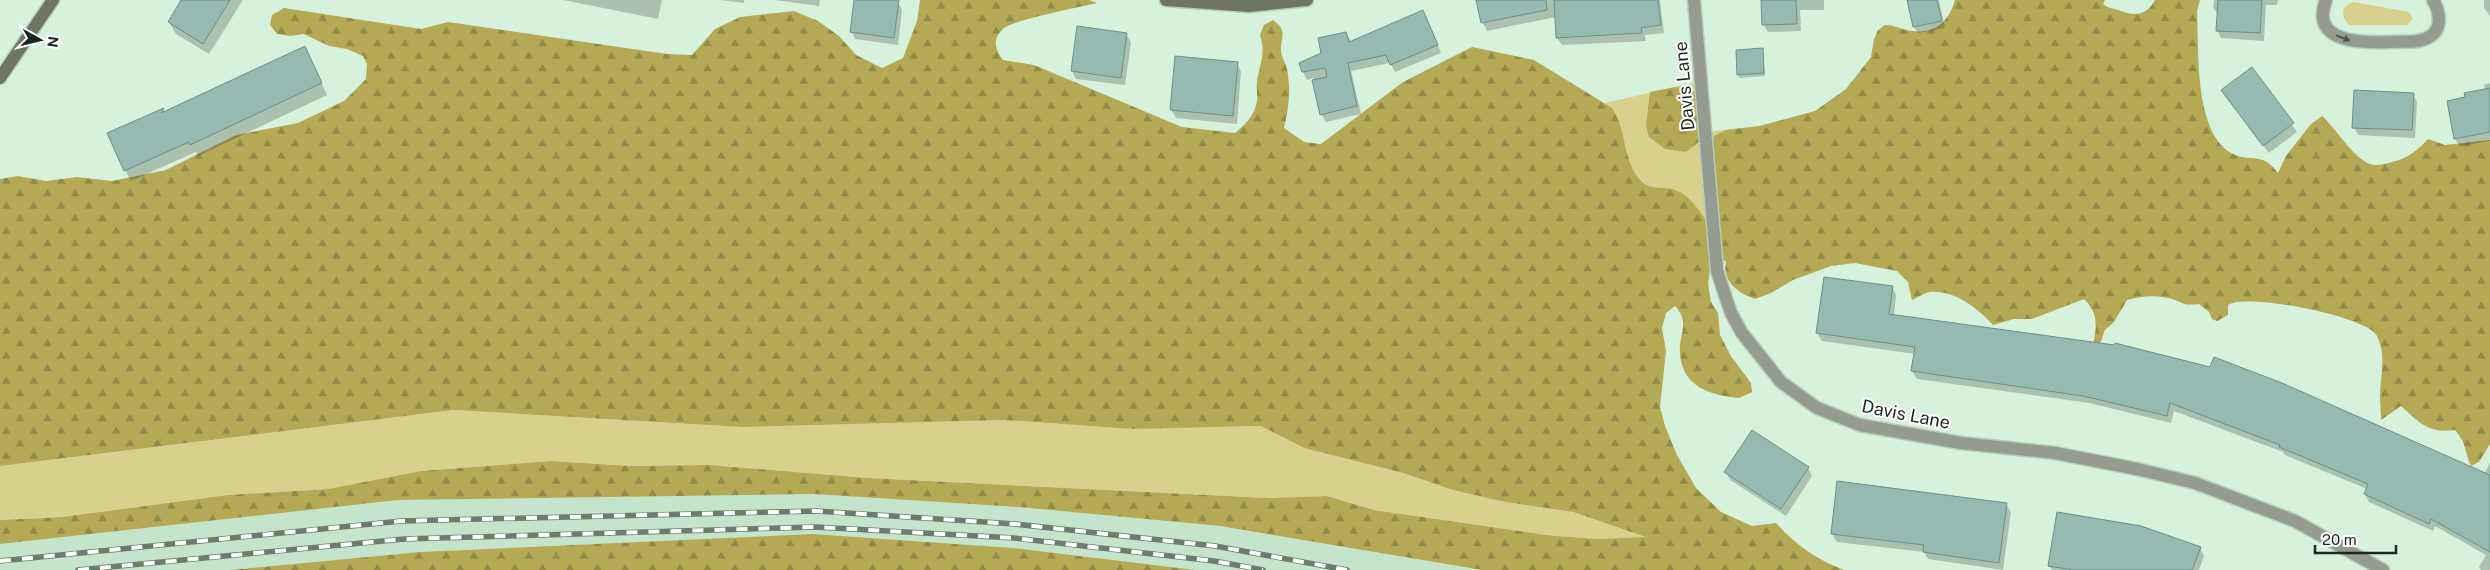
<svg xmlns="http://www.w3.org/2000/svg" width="2490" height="570" viewBox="0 0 2490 570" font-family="'Public Sans',sans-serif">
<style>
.built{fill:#c4e5cb}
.grass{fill:#dad08e}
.forest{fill:url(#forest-firs)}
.shadow{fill:#0003}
.building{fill:#96bab1;stroke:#6c8f86}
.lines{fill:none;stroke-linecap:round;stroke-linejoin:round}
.street-casing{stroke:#b5cdba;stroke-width:15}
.secondary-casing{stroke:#b5cdba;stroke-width:15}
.street{stroke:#969b8f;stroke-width:12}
.secondary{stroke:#6e7564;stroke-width:12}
.rail-casing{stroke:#6b7d6f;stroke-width:5.5}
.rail{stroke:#fff;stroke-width:4;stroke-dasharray:11;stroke-linecap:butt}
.oneway{fill:#4d554c}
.labels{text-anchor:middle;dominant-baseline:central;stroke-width:4;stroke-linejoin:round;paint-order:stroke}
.street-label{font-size:18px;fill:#1d271f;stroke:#fff}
</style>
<defs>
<pattern id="forest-firs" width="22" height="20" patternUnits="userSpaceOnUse" patternTransform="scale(1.25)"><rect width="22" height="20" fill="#b6a956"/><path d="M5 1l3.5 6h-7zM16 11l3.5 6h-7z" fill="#938a47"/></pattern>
</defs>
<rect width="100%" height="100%" fill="#d6f2dc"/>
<!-- built -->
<path class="built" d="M814,494l205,13 201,19 262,44h-287l-182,-22 -200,-14 -393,18 -190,18h-230v-26l398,-44z"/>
<!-- grass -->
<path class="grass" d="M2354,2l55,10 4,7 -6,6h-58c-9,-9 -8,-20 5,-23z
M1701,81l4,51 54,-6 2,107 -102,3 -54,-133z
M454,410l288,17 262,-7 128,9 130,-3 42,22 99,25 50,17 52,12 68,10 75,25 -52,2 -50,-4 -172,-25 -47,-14 -60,2 -399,-20 -158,-13 -80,1 -78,-5 -131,10 -93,18 -100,6 -166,22 -62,3v-54z"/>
<!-- forest -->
<path class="forest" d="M920,0h169l8,3c-16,4 -85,17 -94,26 -11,10 -8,21 0,31l31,5 148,62 53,6c10,-8 20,-18 22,-32 1,-6 -1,-13 0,-20 3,-16 9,-29 3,-46l4,-10 9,-5c16,12 7,16 8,31 0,6 5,12 6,18 4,20 2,39 -3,59l20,14 17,2 82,-62 69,-35 62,13 78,48c16,23 9,52 30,74 7,7 19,5 29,7 16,3 28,20 36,33l7,-40 -2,-39 2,-7 12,-6 33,-4 56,-15 31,-22 25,-32 3,-18 4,-9 7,-5c10,0 18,5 27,6 24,3 37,-10 43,-31h150l-2,4c5,4 9,4 15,6 15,6 28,7 37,-10h45l-3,11c2,39 -3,115 31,140 20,14 33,-2 50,22l8,-17 25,-32 11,-8c14,12 36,50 54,49 5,0 11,-2 16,-3 15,-3 26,-12 36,-23l17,6 45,-5v304l-11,18 -8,4c-7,-16 -4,-22 -16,-36 -26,4 -35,-7 -54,-24l-20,14c0,-8 -1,-16 -1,-23 0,-22 7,-40 -3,-61 -8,-19 -131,-44 -149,-31v10l-11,6 -5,-2 -3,-7 -10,-8c-20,2 -14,-2 -31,-6 -14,-3 -27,-2 -41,2l-13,22 -9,8 -6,17 -8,8c4,-23 11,-38 -7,-56l-52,20h-18l-21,6c-16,-17 -38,-35 -63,-33 -6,1 -13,6 -18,8l-4,-18 -11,-11 -42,-8 -24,3 -38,14 -22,13 -16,6c-18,-6 -33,-18 -29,-38l-14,-4 -4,26 3,19 7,11 2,22 11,21 20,27 1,9 -13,6c-28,-3 -56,-10 -59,-44 -2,-19 11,-31 -5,-48l-9,7 -4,15 4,23 -6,56 5,19 12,29 19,33 25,24 31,14 24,-3c20,22 40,36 68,47h-362l-262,-44 -201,-19 -205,-13 -416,6 -398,44v-24l62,-3 166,-22 100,-6 93,-18 131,-10 78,5 80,-1 158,13 399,20 60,-2 47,14 172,25 50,4 50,-2 -73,-25 -68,-10 -52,-12 -50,-17 -99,-25 -43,-22 -129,3 -128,-9 -262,7 -288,-17 -454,56v-287l18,-3 28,5 31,-4 35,4 54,-11 70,-35 62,-12 46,-22 22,-22 1,-15 -4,-8 -16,-7 -18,-3 -25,-12 -14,2 -13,-2 -7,-9 2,-10 12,-7 137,21 27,-7 219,32 25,1 23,-26 25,-12 54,-6 24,10 21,15 17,19 26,13 21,-10 14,-37z
M1675,87l13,1 8,5 4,48 -14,11 -21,-3 -16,-12 -3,-12 4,-33z
M813,534l200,14 182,22h-965l190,-18z"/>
<!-- shadow -->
<path class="shadow" d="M183,0h60l-34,54 -33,-20 -7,-12z
M563,0h99l-4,19z
M721,0h23v3z
M775,0h45l-1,6z
M855,0l43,2 4,8 -4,35 -43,-6 -4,-8z
M1478,0h182l4,33 -19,2 1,6 -84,4 -5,-7 -1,-21 -69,14 -4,-8z
M1762,0h62v10h-24l1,21 -33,1 -5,-8z
M1909,0h30l6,28 -27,5 -4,-6z
M2214,0h64l-1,5h-11l-2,36 -43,-3 -4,-8 1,-16 -5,-7z
M2484,0h6v16l-6,-8z
M1427,19l14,34 -46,19 -5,-9 -39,8 10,43 -35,8 -5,-8 -8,-36 -6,2 -4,-8 43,-39 5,9z
M1126,34l5,8 -6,43 -49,-6 -4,-8z
M305,47l22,48 -129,61 -2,-4 -65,29 -6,-11 38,-61 2,3z
M1762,49l3,27 -25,2 -2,-4z
M1237,64l4,7 -4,53 -61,-6 -5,-8z
M2252,69l45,63 -28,21 -42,-55z
M2490,83v58l-30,5 -5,-7 12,-41 18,-7 -1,-6z
M2413,94l4,8 -2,36 -57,-3 -4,-8z
M1892,287l4,8 -2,21 317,52 4,-9 154,62 115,53 6,-11v107h-9l-2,-3 7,-12 -51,-29 -2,5 -64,-29 -4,-8 2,-5 -82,-34 -2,-3 -109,-41 -3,12 -82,-20 -172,-24 -5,-8 3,-17 -93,-13 -5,-8z
M1808,468l4,8 -26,40 -56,-36 -4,-8z
M1838,483l168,21 5,8 -8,58 -75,-11 -4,-7 -87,-10 -5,-8z
M2200,548l4,8 -5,14h-147l-3,-4z"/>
<!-- building -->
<path class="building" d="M181,0h49l-27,44 -35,-22z
M854,0h45l-5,38 -44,-6z
M1476,0h70l1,10 -66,13z
M1554,0h104l3,25 -20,3 1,5 -86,5z
M1761,0h35l1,24 -35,1z
M1907,0h30l5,21 -29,6z
M2218,0h44l-2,33 -44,-2z
M1423,10l15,35 -48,20 -4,-10 -38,8 9,43 -37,9 -8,-35 15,-3 -2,-9 -23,4 -3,-9 22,-10 -3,-15 28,-6 3,10z
M1077,26l50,7 -6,45 -50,-7z
M305,46l17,37 -132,62 -1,-3 -65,29 -17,-38 57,-25 -3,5z
M1763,48l1,25 -27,2 -1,-25z
M1175,56l63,6 -5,54 -63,-6z
M2252,67l42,56 -31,23 -42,-56z
M2490,88v44l-36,7 -7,-38 18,-4 -1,-4z
M2354,90l60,3 -2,37 -60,-2z
M1824,277l69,9 -4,28 225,31 1,-2 95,24 4,-10 68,26 208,92v77l-59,-33 -2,5 -65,-30 4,-10 -89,-37 1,-2 -110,-42 -3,13 -84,-20 -172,-25 4,-24 -99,-14z
M1752,430l57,37 -28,42 -57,-37z
M1837,481l170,22 -8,60 -76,-11 1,-7 -93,-11z
M2057,512l84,14 60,21 -9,23h-119l-25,-4z"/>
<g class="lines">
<defs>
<path id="street" d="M1694,0l23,271 14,42 11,20 39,49 36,26 43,17 101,18 94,10 82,16 58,14 100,38 88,49
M2326,0c-17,44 38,43 65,42 12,-1 27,2 38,-5 14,-8 11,-25 4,-37"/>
<path id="secondary" d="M1166,0l83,6 58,-6
M0,78l53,-78"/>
</defs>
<!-- street casing -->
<use href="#street" class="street-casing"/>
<!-- secondary casing -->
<use href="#secondary" class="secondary-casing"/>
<!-- street -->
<use href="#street" class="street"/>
<!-- secondary -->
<use href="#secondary" class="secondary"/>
<defs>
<path id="rail" d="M0,561l401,-40 415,-10 199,13 200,22 132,24
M78,570l326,-31 411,-12 199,11 200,23 49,9"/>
</defs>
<!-- rail casing -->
<use href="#rail" class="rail-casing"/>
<!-- rail -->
<use href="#rail" class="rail"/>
</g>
<!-- one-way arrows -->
<defs><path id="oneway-solid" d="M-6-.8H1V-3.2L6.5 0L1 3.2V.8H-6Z" transform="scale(1.25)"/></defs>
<use class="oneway" href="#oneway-solid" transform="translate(2343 38) rotate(21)"/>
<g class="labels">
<!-- street labels -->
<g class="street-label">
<text transform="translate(1684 86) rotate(-95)">Davis Lane</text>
<text transform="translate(1906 414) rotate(11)">Davis Lane</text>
</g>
</g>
<!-- north arrow -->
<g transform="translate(40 40) rotate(98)" stroke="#ffffff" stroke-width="4" paint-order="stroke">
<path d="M0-4L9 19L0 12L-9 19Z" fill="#1d271f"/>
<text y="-8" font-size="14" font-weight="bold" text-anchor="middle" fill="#1d271f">N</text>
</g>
<!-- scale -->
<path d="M2315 545v8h81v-8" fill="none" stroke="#1d271f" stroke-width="2.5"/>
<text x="2322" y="545" font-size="15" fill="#1d271f" stroke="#ffffff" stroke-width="4" paint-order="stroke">20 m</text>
</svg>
